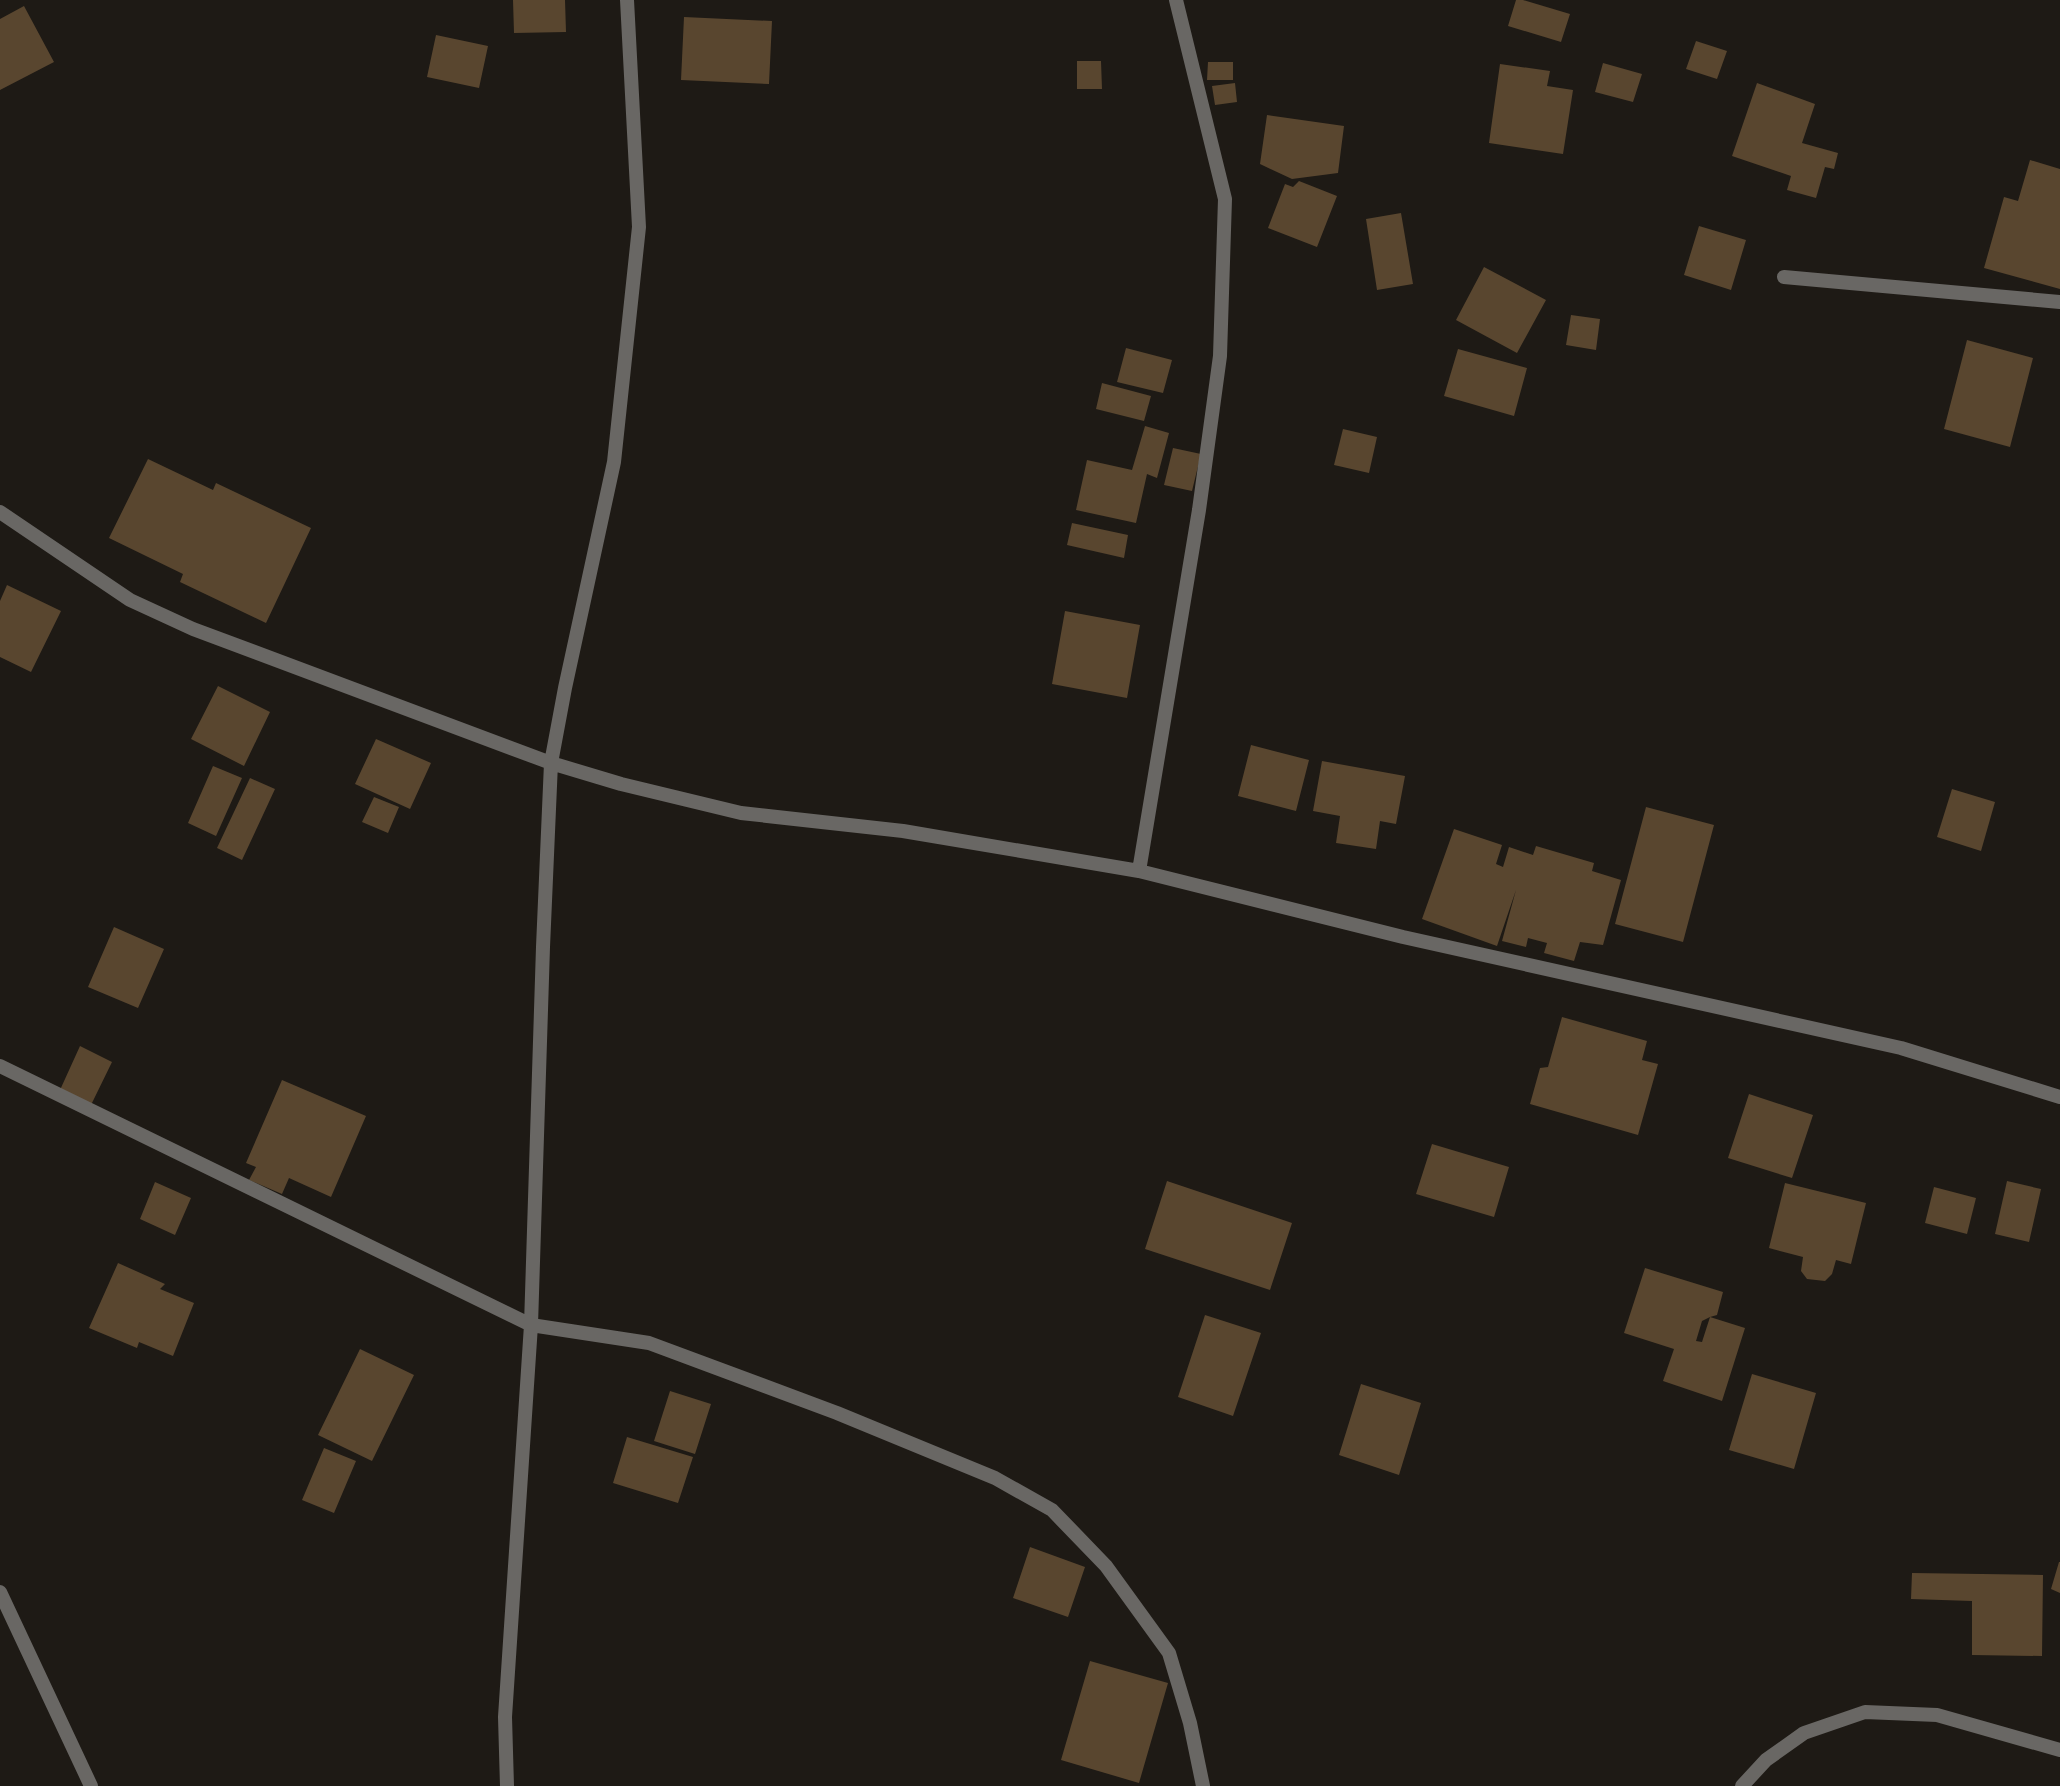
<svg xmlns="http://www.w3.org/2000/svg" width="2060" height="1786" viewBox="0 0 2060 1786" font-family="Cabin,sans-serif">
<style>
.building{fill:#59462f;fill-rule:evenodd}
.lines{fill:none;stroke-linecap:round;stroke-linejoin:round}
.street{stroke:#696764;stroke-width:14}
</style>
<rect width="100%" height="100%" fill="#1e1a15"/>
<!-- building -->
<path class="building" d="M513,0h52l1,32 -52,1z
M1516,0h7l47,14 -9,28 -53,-16z
M24,6l30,56 -54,28v-71z
M684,17l88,4 -3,63 -88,-4z
M436,35l52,11 -9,42 -52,-11z
M1696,41l31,10 -10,28 -31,-10z
M1077,61h24l1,28h-25z
M1208,62h25v18h-26z
M1603,63l39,11 -9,28 -38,-10z
M1500,64l50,7 -3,15 26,4 -10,64 -74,-11z
M1235,83l2,19 -22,3 -3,-19z
M1757,83l58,21 -13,39 36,10 -4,16 -9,-2 -9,31 -29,-8 4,-14 -59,-20z
M1267,115l77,11 -6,47 -46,6 -32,-15z
M2030,160l30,9v120l-76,-21 20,-71 14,4z
M1299,181l38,15 -20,51 -49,-19 17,-44 8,3z
M1401,213l12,71 -36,6 -11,-71z
M1699,226l47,14 -15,50 -47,-15z
M1484,267l62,33 -29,53 -61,-33z
M1571,315l29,4 -4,31 -30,-5z
M1967,340l66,18 -23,89 -66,-18z
M1126,348l46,12 -9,33 -46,-11z
M1458,349l69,19 -13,48 -70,-20z
M1102,383l49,13 -7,25 -48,-12z
M1145,426l24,7 -12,45 -10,-4 -11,49 -60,-13 11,-50 45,10z
M1343,429l34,8 -8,36 -35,-8z
M1173,448l28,6 -9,37 -28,-6z
M148,459l65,31 3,-7 95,45 -45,95 -86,-41 3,-8 -74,-36z
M1072,523l56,12 -4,23 -57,-13z
M7,585l54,26 -30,61 -31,-15v-56z
M1065,611l75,14 -13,73 -75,-14z
M218,686l52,26 -26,54 -53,-27z
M376,739l55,24 -21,46 -55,-25z
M1251,745l58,15 -13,51 -58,-15z
M1322,761l83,15 -9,48 -16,-3 -4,28 -40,-6 4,-27 -27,-5z
M213,766l29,12 -26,58 -28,-13z
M250,778l25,11 -33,71 -25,-12z
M1952,789l43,13 -14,49 -44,-14z
M374,797l25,10 -11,26 -26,-11z
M1646,807l68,18 -31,117 -68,-18z
M1454,829l48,16 -6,19 7,3 6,-20 24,8 3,-9 58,17 -2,8 29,9 -18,65 -23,-3 -6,19 -30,-8 3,-10 -19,-5 -2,9 -24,-6 14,-51 -19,56 -75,-27z
M114,927l50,22 -26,59 -50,-21z
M1562,1017l85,24 -5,19 16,4 -20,71 -108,-31 10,-36 8,-1z
M80,1046l32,16 -21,43 -31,-15z
M282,1080l84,36 -35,81 -42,-19 -7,16 -33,-14 7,-13 -10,-4z
M1749,1094l64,21 -21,63 -64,-20z
M1432,1144l77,23 -15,50 -78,-23z
M1167,1181l125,42 -22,67 -125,-41z
M2007,1181l34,8 -12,53 -34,-8z
M155,1182l36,16 -16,37 -35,-16z
M1785,1183l81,20 -15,61 -15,-4 -4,14 -7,7 -18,-2 -6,-8 2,-14 -34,-9z
M1934,1187l42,11 -9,36 -42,-11z
M118,1263l47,21 -5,5 34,14 -21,53 -34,-14 -2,6 -48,-20z
M1645,1268l78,24 -6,23 -7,2 35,11 -23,73 -59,-20 11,-32 -50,-16zM1710,1317l-8,25 -6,-1 6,-20z
M1205,1315l56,18 -28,83 -55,-19z
M360,1349l54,26 -42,86 -54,-26z
M1752,1374l64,19 -22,76 -65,-19z
M1361,1384l60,19 -22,72 -60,-20z
M670,1391l41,13 -16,50 -41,-13z
M627,1437l66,20 -15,46 -65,-20z
M324,1448l32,13 -22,52 -32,-13z
M1030,1547l55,20 -17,50 -55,-19z
M2059,1562h1v31l-9,-4z
M1912,1573l131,2 -1,81 -70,-1v-54l-61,-2z
M1090,1661l78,22 -29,100 -78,-23z"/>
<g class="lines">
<!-- street -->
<path class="street" d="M1784,277l276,25
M0,512l130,88 63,29 358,134 70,21 120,29 162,18 236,40 264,66 498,111 159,49
M1139,871l60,-361 21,-154 5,-157 -49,-199
M0,1066l531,259 118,18 188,70 158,65 57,32 54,56 63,87 21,70 13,63
M0,1592l91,194
M507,1786l-2,-69 26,-392 12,-378 8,-184 14,-75 49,-226 25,-235 -12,-227
M1742,1786l24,-26 38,-27 61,-21 72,3 123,35"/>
</g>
</svg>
